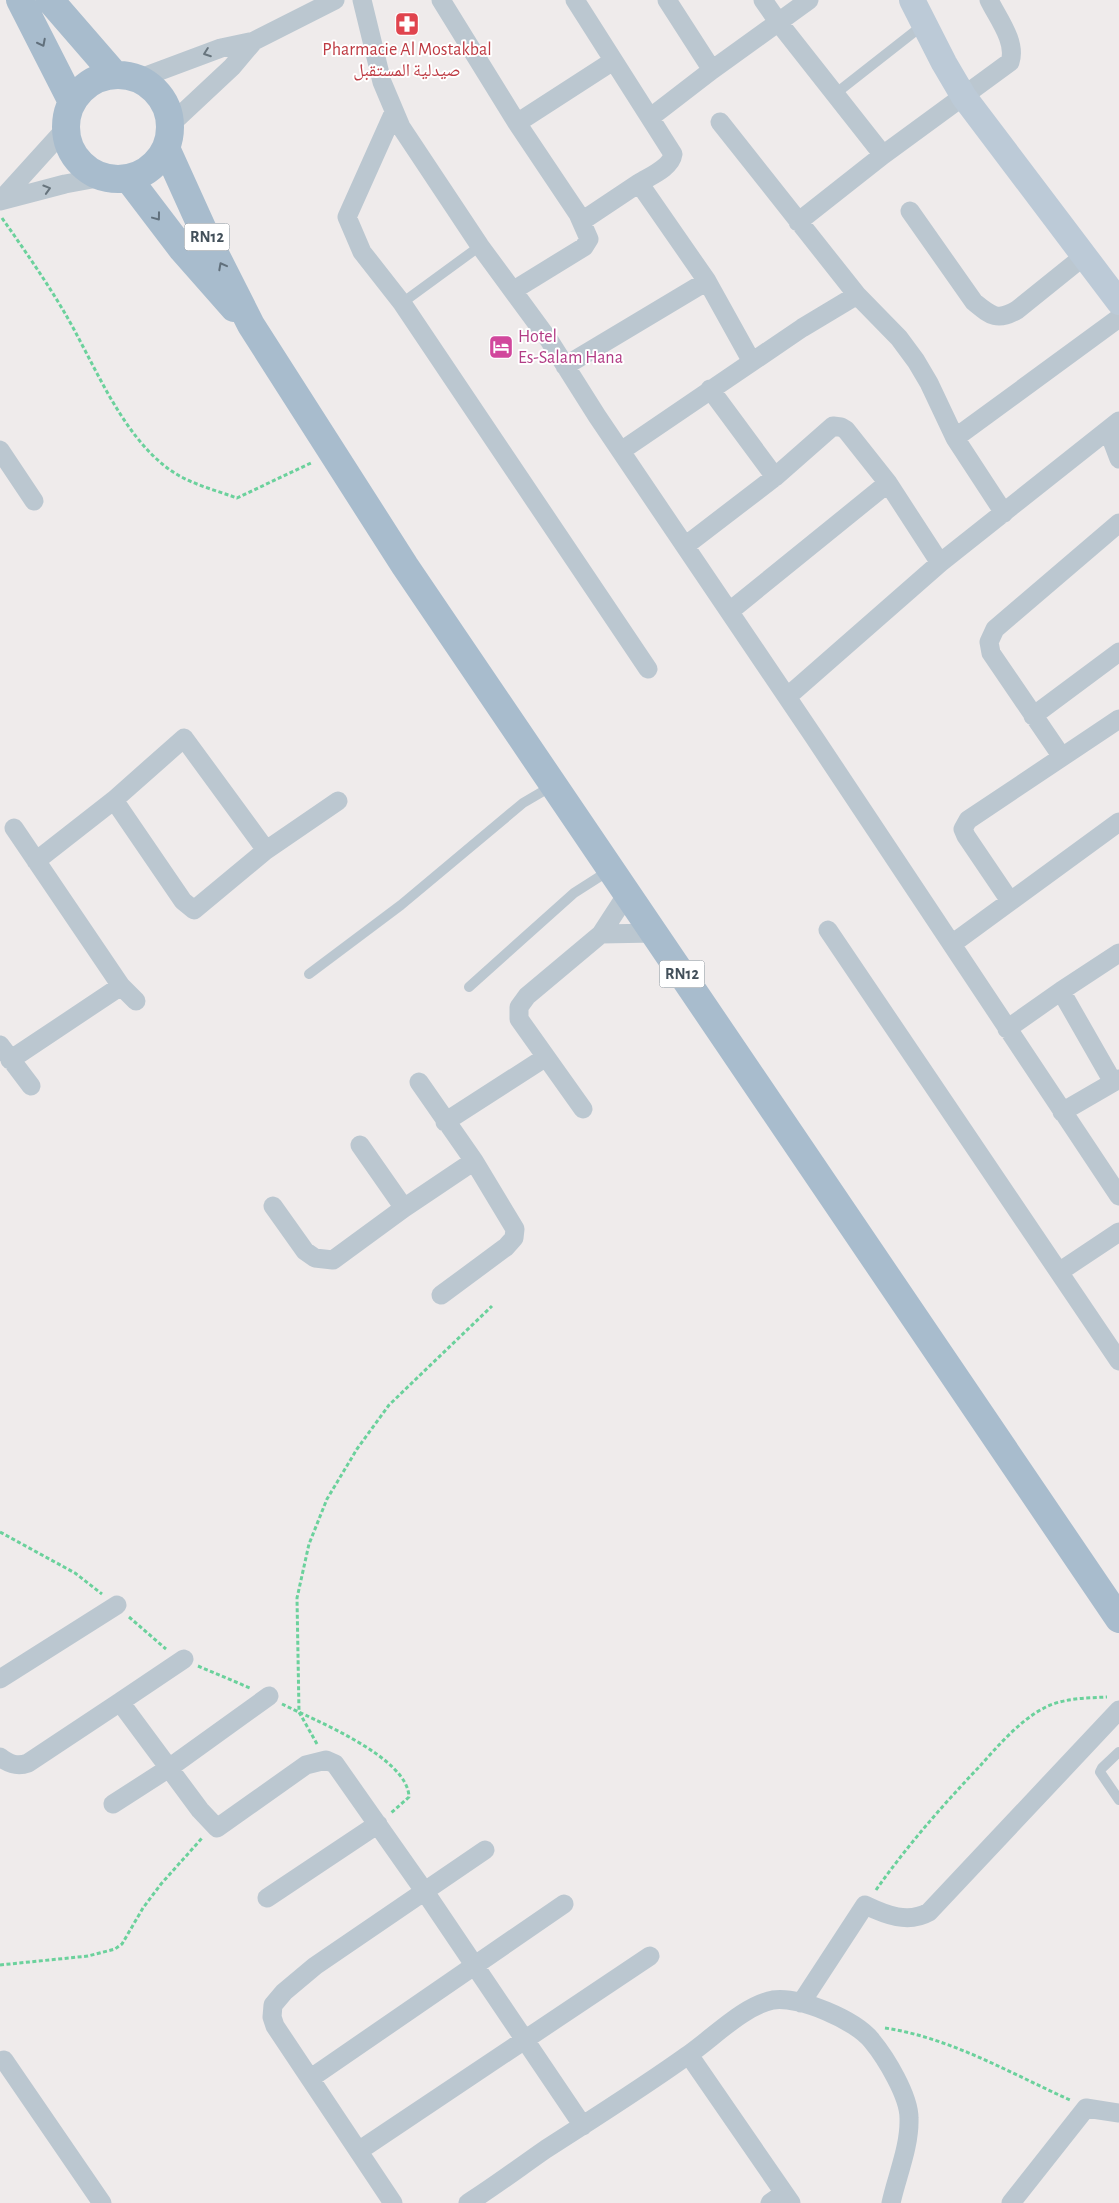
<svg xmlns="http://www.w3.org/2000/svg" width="1119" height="2203" viewBox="0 0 1119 2203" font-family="'Alegreya Sans','Noto Naskh Arabic',sans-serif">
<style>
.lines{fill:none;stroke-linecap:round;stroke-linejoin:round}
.path{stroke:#6bd19c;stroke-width:3;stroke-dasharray:4 2.5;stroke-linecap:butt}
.lane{stroke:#bbc7d0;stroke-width:10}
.street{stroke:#bbc7d0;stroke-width:19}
.secondary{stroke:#bccad7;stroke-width:26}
.primary{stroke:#a8bccd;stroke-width:28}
.oneway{stroke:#61707c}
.oneway2{stroke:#67747d}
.labels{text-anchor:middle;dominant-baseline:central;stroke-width:4;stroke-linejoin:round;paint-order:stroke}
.shield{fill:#fff;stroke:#7b848c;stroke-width:1}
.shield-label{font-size:16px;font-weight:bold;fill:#43505a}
.health-label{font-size:18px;fill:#be3a42;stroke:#fff}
.hotel-label{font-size:18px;fill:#b23c85;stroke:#fff;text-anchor:start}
</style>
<rect width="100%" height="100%" fill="#efebeb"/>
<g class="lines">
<!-- path -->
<path class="path" d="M2,218c21,30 42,60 61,92 31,52 57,124 107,160 20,14 45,20 67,28l76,-36
M0,1532l75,41 27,21
M129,1617l37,32
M198,1666l52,22
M282,1704c32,16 126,53 127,93l-18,16
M317,1744l-18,-32 -2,-114 12,-54 18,-45 30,-50 32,-44 103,-99
M876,1890c31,-44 66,-84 103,-123 18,-20 40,-46 65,-59 19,-10 42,-10 63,-11
M0,1965l88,-9 27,-7 7,-5 21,-36 18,-24 42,-47
M885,2028c66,10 125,45 185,72"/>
<!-- lane -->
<path class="lane" d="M835,94l88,-69
M402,303l78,-57
M309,974l92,-69 122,-102 29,-17
M469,987l105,-94 36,-23
M1119,1752l-17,16 -2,4 19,28"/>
<!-- street -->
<path class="street" d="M362,0l20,82 19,45 79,119 69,94 48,76 217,321 305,459
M441,0l76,123 61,91 11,25 -5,8 -70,43
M575,0l98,154c-2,14 -23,22 -34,29
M667,0l45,70
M763,0l16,23 104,132
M138,79l83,-31 33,-7 81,-41
M394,112l-47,105 15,35 40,51 246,366
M651,117l61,-47 97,-70
M720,122l137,173
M517,123l96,-62
M170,125l62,-58 22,-26
M0,201l65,-17 38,-7
M0,201l66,-73
M910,211l64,91c16,13 23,20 43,8l67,-54
M582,221l57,-38 68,98
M798,222l85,-67 127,-93c7,-20 -13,-45 -21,-62
M565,366l142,-85 45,81
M710,389l65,88
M1108,430l11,29
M955,438l164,-120
M0,450l34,51
M621,451l181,-123 55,-33 42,43 17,23 13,22 26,55 49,75
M685,546l90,-69 58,-51 8,1 5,3 42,53 52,80
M730,611l158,-128
M787,697l153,-134 179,-142
M1033,716l86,-64
M1062,757l-71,-104 -2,-11 6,-13 124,-106
M114,800l69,101 11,9 71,-59 73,-50
M14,828l107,158 15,15
M36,861l78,-61 70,-62 82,112
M1010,901l-44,-65 -3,-7 5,-9 151,-101
M828,930l291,431
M601,934l54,-1
M952,944l167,-122
M1007,1029l54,-38
M0,1045l31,41
M10,1060l111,-74
M419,1082l55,79 41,68 -1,9 -8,9 -65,48
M1113,1082l-52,-91 58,-38
M583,1109l-64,-90v-12l8,-11 74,-62 26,-40
M1062,1112l57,-33
M445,1122l101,-65
M360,1145l44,63
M273,1206l32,45 10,7 18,2 71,-52 70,-47
M1059,1272l60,-40
M0,1679l117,-74
M120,1702l64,-43
M0,1757c9,7 17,10 28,6l92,-61 80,108 17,18 89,-63 20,-5 9,4 90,128 158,234
M113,1804l56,-36 100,-72
M267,1898l111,-74
M801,2003l64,-98c21,10 43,19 64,7l190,-202
M689,2055l102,148
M4,2060l98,143
M311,2078l253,-174
M360,2150l290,-194
M393,2203l-118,-177 -3,-9 1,-12 11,-13 31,-26 170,-116
M468,2203c27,-17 52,-36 78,-54 48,-31 96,-61 142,-94 25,-17 55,-49 85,-55 26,-4 83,20 99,41 14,17 37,55 37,77 1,28 -12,58 -18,85
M770,2203l14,-10
M1011,2203l75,-95 33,5"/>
<!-- secondary -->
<path class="secondary" d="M912,0l32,63 20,34 155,205"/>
<!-- primary -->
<path class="primary" d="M20,0l52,102
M50,0l65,75
M66 127a52 52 0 1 1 104 0a52 52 0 1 1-104 0Z
M166,148l38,84 47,93 154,241 714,1053
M128,178l54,71 52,59"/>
</g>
<!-- one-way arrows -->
<defs><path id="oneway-chevron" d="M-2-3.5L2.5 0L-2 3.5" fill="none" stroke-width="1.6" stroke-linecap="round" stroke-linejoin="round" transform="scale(1.25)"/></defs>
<g class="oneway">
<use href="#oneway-chevron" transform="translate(42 43) rotate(63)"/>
<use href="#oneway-chevron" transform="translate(157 217) rotate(53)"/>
<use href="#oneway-chevron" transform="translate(222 266) rotate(-118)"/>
</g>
<g class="oneway2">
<use href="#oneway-chevron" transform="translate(207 53) rotate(160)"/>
<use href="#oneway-chevron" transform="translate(47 189) rotate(-17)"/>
</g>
<!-- icons -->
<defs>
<symbol id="pharmacy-square" viewBox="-11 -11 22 22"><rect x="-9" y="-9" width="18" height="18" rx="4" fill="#e0444e" stroke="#fff"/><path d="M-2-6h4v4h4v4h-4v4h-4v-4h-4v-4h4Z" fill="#fff"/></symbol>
<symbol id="hotel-square" viewBox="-11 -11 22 22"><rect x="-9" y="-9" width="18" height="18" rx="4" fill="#d1479c" stroke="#fff"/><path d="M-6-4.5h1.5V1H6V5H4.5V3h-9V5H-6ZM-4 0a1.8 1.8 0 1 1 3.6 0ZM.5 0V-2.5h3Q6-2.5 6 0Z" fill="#fff"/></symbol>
</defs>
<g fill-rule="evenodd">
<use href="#pharmacy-square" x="393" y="10" width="28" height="28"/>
<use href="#hotel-square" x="487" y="333" width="28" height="28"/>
</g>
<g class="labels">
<!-- shield labels -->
<g class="shield">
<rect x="184.5" y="223.5" width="45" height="27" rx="4"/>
<rect x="659.5" y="960.5" width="45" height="27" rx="4"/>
</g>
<g class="shield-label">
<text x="207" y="237">RN12</text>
<text x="682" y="974">RN12</text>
</g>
<!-- health labels -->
<g class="health-label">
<text x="407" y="50">Pharmacie Al Mostakbal<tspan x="407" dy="21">صيدلية المستقبل</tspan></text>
</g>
<!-- hotel labels -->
<g class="hotel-label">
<text x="518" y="337">Hotel<tspan x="518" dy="21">Es-Salam Hana</tspan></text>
</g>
</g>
</svg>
